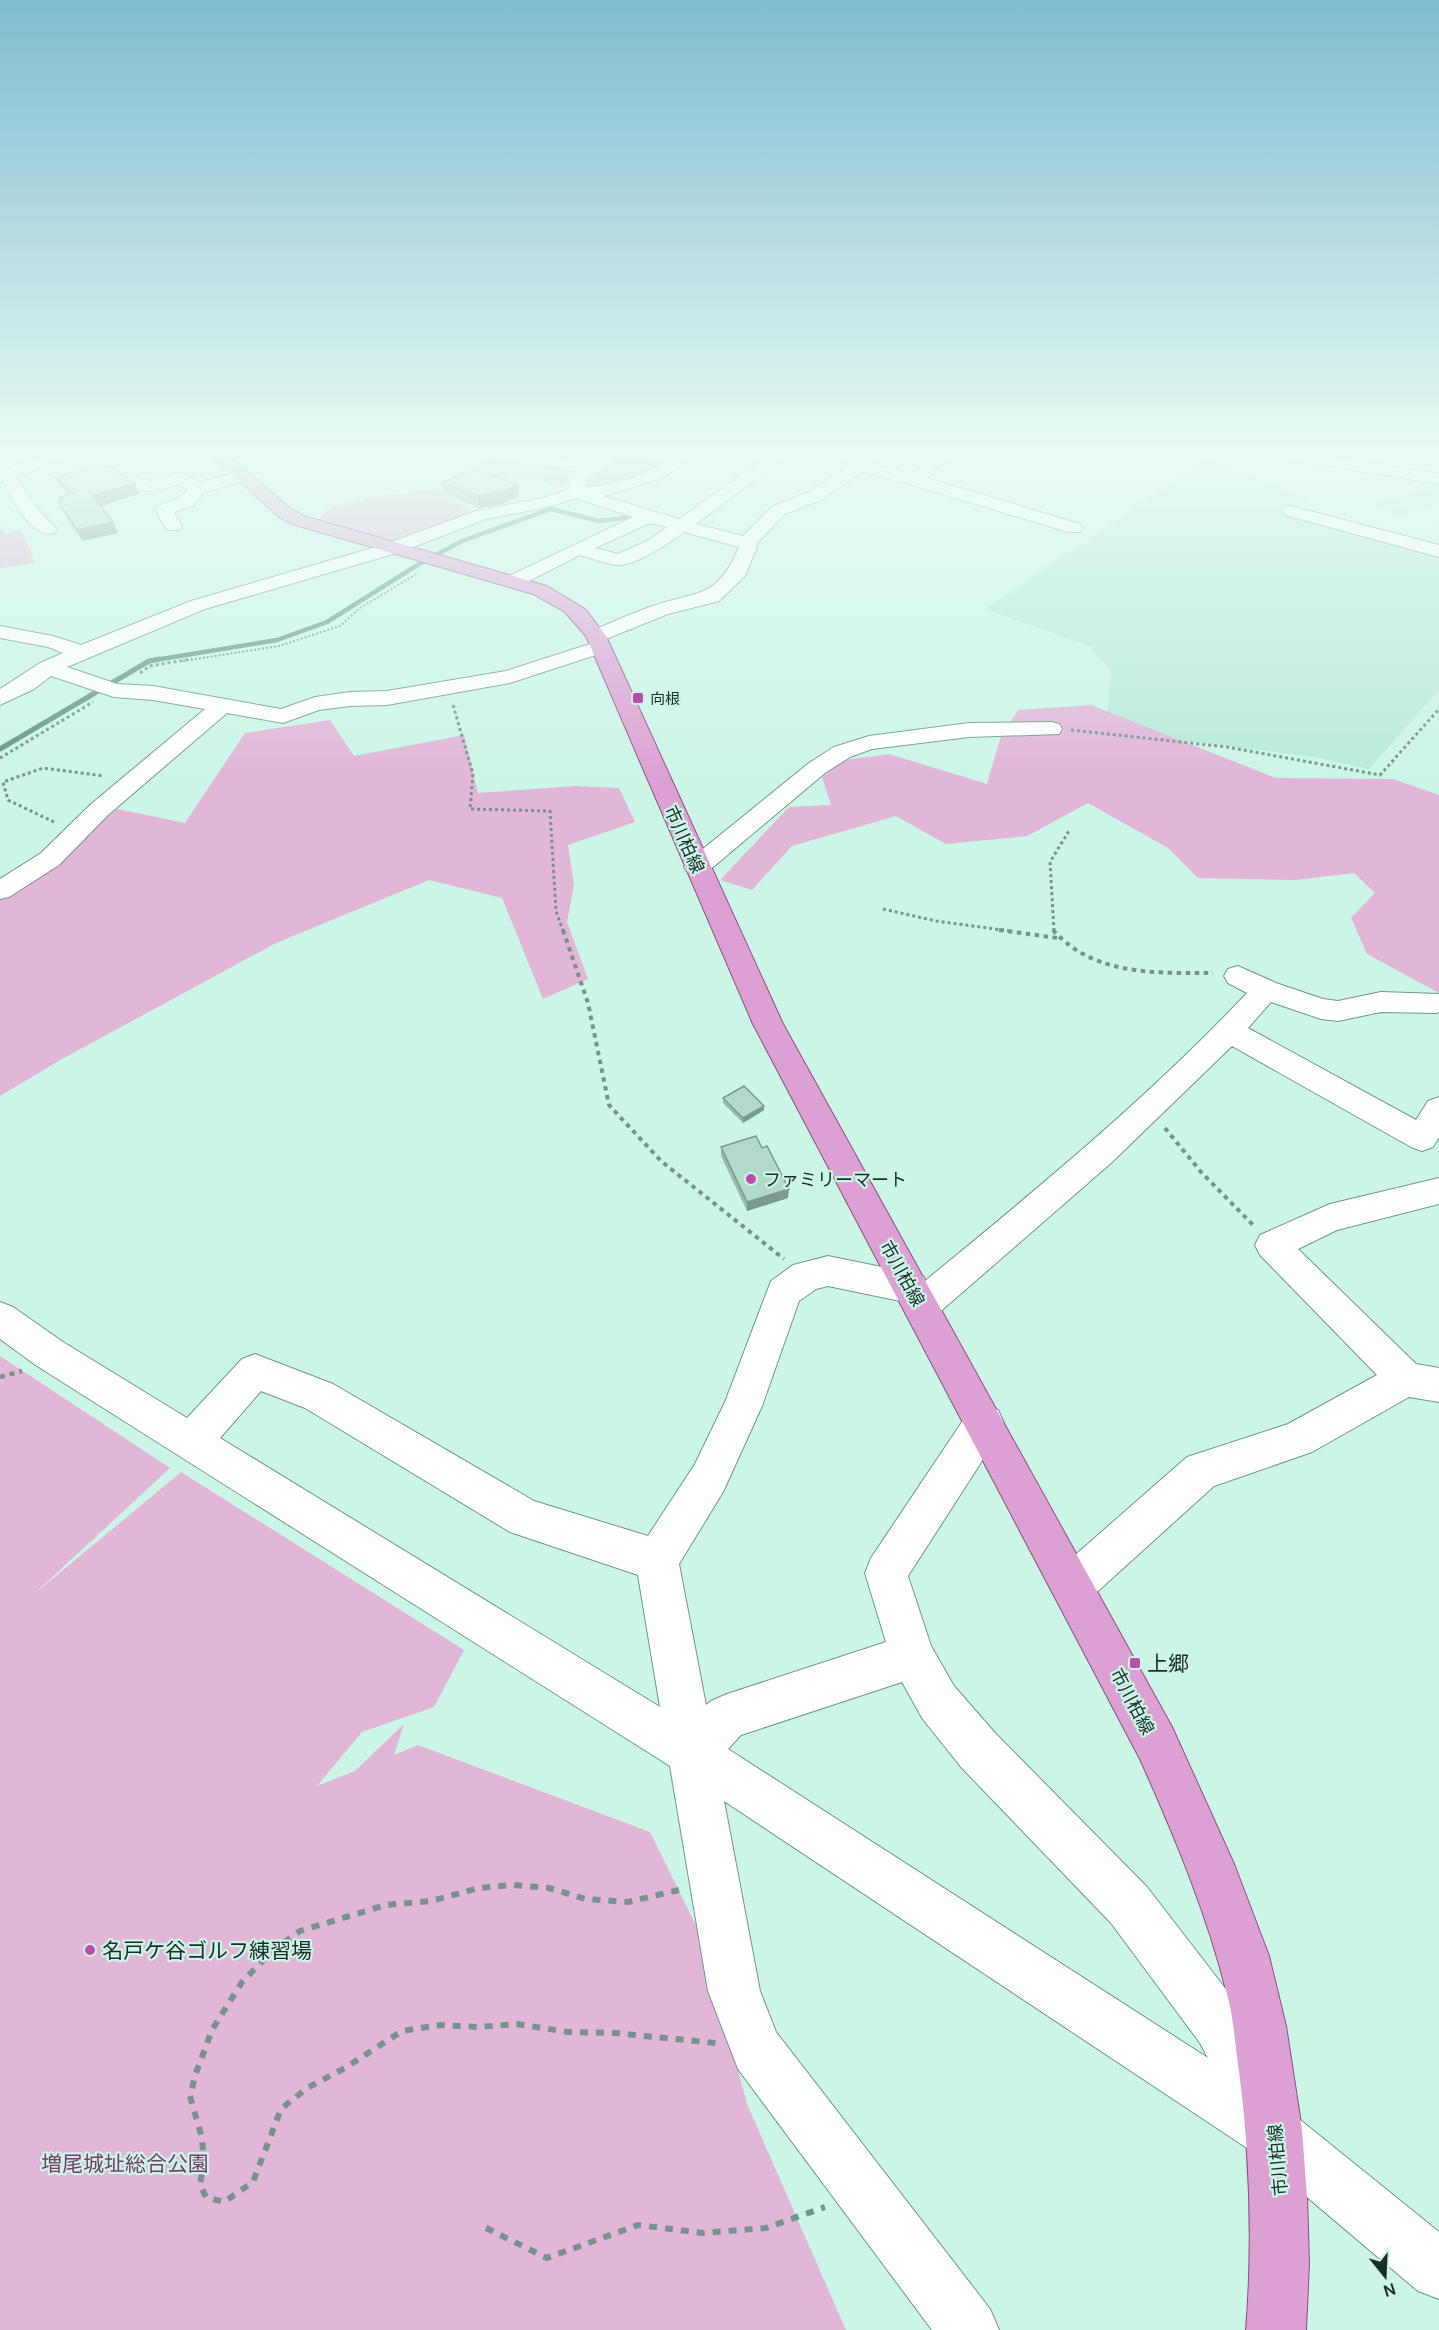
<svg xmlns="http://www.w3.org/2000/svg" width="1439" height="2330" viewBox="0 0 1439 2330" font-family="Manrope,'Noto Sans JP',sans-serif">
<style>
.built{fill:#b8ead8}
.green{fill:#e1b6d7}
.lines{fill:none;stroke-linecap:round;stroke-linejoin:round}
.stream-far1{stroke:#639786;stroke-width:4.5}
.stream{stroke:#639786;stroke-width:5}
.minor-casing{stroke:#70978a;stroke-width:2}
.major-casing{stroke:#8b4e84;stroke-width:2}
.path-far4{stroke:#769489;stroke-width:2;stroke-dasharray:2 2;stroke-linecap:butt}
.path-far3{stroke:#769489;stroke-width:3;stroke-dasharray:3 3;stroke-linecap:butt}
.path-far2{stroke:#769489;stroke-width:4;stroke-dasharray:4.5 4.5;stroke-linecap:butt}
.path-far1{stroke:#769489;stroke-width:4.5;stroke-dasharray:5 5;stroke-linecap:butt}
.path{stroke:#769489;stroke-width:6;stroke-dasharray:8 8;stroke-linecap:butt}
.minor{fill:#fff;fill-rule:evenodd}
.major{fill:#dda0d3;fill-rule:evenodd}
.wall{fill:#98bbaf}
.shaded-wall{fill:#7c998e}
.building{fill:#b1dacb;stroke:#7c998e;stroke-width:1.5}
.poi-dot{fill:#bb4caa;stroke:#cbf6e6;stroke-width:2}
.labels{text-anchor:middle;dominant-baseline:central;stroke-width:4.5;stroke-linejoin:round;paint-order:stroke}
.far-poi-label{font-size:15px;fill:#1b2b26;stroke:#cbf6e6;text-anchor:start}
.street-label{font-size:18px;fill:#1b2b26;stroke:#cbf6e6}
.poi-label{font-size:18px;fill:#1b2b26;stroke:#cbf6e6;text-anchor:start}
.near-poi-label{font-size:21px;fill:#1b2b26;stroke:#cbf6e6;text-anchor:start}
.near-park-label{font-size:21px;fill:#763b6c;stroke:#cbf6e6}
</style>
<rect width="100%" height="100%" fill="#cbf6e6"/>
<!-- built -->
<path class="built" d="M1209,458l102,43 -31,11 159,43v135l-70,79 -50,-11 -214,-28 7,-59 -23,-25 -104,-37z
M1439,486v18l-41,13 -28,-12 54,-17 4,1z"/>
<!-- green -->
<path class="green" d="M628,454l34,8 2,3c-26,13 -54,23 -83,22 8,-15 29,-31 47,-33z
M498,457l82,12 -20,19 -32,-11 -8,3 -11,-3 -11,5 -32,-12z
M437,489l37,25 -69,25 -18,2 -69,-21 10,-11 47,-12z
M0,527l6,7 15,-4 14,33 -35,5z
M1091,705l185,73 117,1 46,16v198l-72,-39 -16,-36 24,-25 -21,-20 -59,7 -97,-2 -30,-30 -80,-45 -61,33 -81,8 -50,-28 -104,30 -40,44 -32,-10 69,-73 42,-2 -9,-28 23,-17 44,-6 98,30 13,-45 18,-29z
M330,720l24,36 110,-21 14,58 98,-7 43,2 16,34 -67,23 6,40 -7,37 21,57 -45,20 -41,-101 -73,-18 -153,63 -214,116 -62,37v-196l117,-91 68,14 60,-90z
M0,1356l170,112 -137,127 148,-123 283,178 -30,57 -72,25 -45,54 38,-15 49,-47 -10,31 24,-10 232,87 53,108 44,164 99,226h-846z"/>
<g class="lines">
<!-- stream-far1 -->
<path class="stream-far1" d="M149,661l128,-21 50,-18 92,-58 43,-23 89,-32 48,12 34,-4"/>
<!-- stream -->
<path class="stream" d="M0,749l149,-88 10,-2"/>
<defs>
<path id="minor" d="M53,452h23l-2,3 -58,22 25,36 16,16 -3,4c-24,6 -41,-35 -52,-52l-2,1v-11z
M482,452h43l64,11 18,-11h19l-37,26 -5,9c22,-1 48,-7 69,-18 22,-11 20,-17 47,-17l-37,26 -60,18 76,23 94,-67h19l-96,72 47,12 30,-30 36,-14 43,-29 -28,-8 -2,-3h26l14,4 6,-4h19l-14,12 39,10 22,-20 27,-2 -2,3 -13,5 -19,18 153,46 3,4 -3,4h-12l-159,-48 -48,-12 -40,28 -36,14 -29,30 1,3 -12,29 -26,25 -51,13 -67,27 7,2 3,4 -3,4 -98,32 -123,22 -37,1 -31,4 -36,13 -56,-10 -119,102 -49,50 -50,32 -9,2v-20l41,-26 49,-48 115,-96 -52,-9 -39,-3 -63,-21 -17,13 -34,16v-16l40,-26 23,-10 -15,-6 -48,-9v-12l53,10 28,9 110,-44 195,-57 90,-33 67,-13 28,-10 -3,-3 9,-14 -87,-14zM576,498l57,19 -126,60 -3,4 3,4h14l59,-30c12,3 25,9 37,10 17,2 54,-23 67,-33l55,15c-22,52 -39,43 -86,59 -21,7 -43,17 -64,26l-3,4 3,4 7,2 -90,29 -119,20 -37,1 -35,5 -34,12 -128,-23 -36,-2 -50,-17 138,-58 195,-57 86,-33 62,-12zM650,523l17,4 -18,13 -31,14 -23,-6z
M1109,452h24l-8,5 -14,-2z
M1267,452h38l134,22v10l-164,-27z
M243,471l8,5 -2,4 -45,12 -11,14 -19,6 8,14 -3,4h-12l-12,-20c10,-11 21,-5 33,-21l-9,-5c-16,5 -38,14 -51,-2l3,-4 6,-1 14,4 30,-8 19,9z
M1291,506l148,39v12l-154,-42 -3,-4 3,-4z
M1051,722l8,2 3,5 -3,5 -90,3 -97,12 -22,8 -25,16 -119,100 -9,2 -9,-2 -4,-6 4,-6 121,-98 25,-16 35,-11 100,-13z
M1238,966l38,17 47,16 15,2 43,-9 58,2v18l-3,1 -55,-1 -43,9 -17,-2 -50,-17 -23,26 168,92 12,-19 11,-4v40l-6,10 -11,4 -11,-4 -179,-101 -121,117 -177,154 -13,5 -13,-5 -5,-11 2,-4 -77,-16 -12,3 -17,12 -37,105 -39,86 -44,72 27,141 5,-4 16,-7 159,-52 -21,-69 6,-15 99,-148 14,-5 14,5 6,13 -6,13 -90,140 23,70 23,40 41,47 152,154 91,118 47,95 -2,6 156,126v67l-21,-8 -162,-137 -532,-353 36,190 16,41 214,277 9,21h-67l-194,-261 -30,-78 -38,-225 -633,-400 -37,-27v-37l13,5 50,35 124,76 55,-59 13,-5 78,30 201,117 114,35 47,-72 30,-62 46,-121 22,-16 35,-9 83,17 13,4 1,4c112,-92 223,-183 322,-288l-19,-10 -4,-7 4,-7zM261,1391l44,17 205,124 128,43 22,132 -440,-269zM902,1682l20,36 39,49 150,156 89,120 8,15 -480,-309 13,-14z
M1439,1178v26l-102,26 -39,19 118,115 23,4v34l-30,-5 -97,55 -98,34 -127,115 -15,6 -15,-6 -6,-15 6,-15 130,-114 101,-33 89,-49 -117,-120 -5,-10 5,-10 70,-31z"/>
<path id="major" d="M207,452h18l66,57 13,7 243,70 38,23 21,27 177,388 389,703 62,137 35,92 17,70 16,104 5,67 2,66 -3,67h-60c7,-87 4,-173 -7,-259 -4,-26 -5,-52 -12,-77 -20,-81 -53,-159 -87,-235l-387,-735 -167,-388 -21,-24 -32,-18 -241,-70 -13,-7z"/>
</defs>
<!-- minor casing -->
<use href="#minor" class="minor-casing"/>
<!-- major casing -->
<use href="#major" class="major-casing"/>
<!-- path-far4 -->
<path class="path-far4" d="M183,661l96,-15 61,-20 20,-18 58,-35"/>
<!-- path-far3 -->
<path class="path-far3" d="M140,673l10,-7 42,-7
M453,705l20,69 -3,35 80,2 6,100 7,20
M1071,730l156,17 153,28 59,-66
M0,758l93,-56
M54,822l-46,-22 -5,-18 40,-14 61,8
M883,909l53,12 74,10
M1054,931l-4,-69 19,-31"/>
<!-- path-far2 -->
<path class="path-far2" d="M563,930l25,73 21,102 52,56 123,98
M999,930l59,8
M1053,930c41,46 103,43 160,43
M1165,1128l36,44 54,55"/>
<!-- path-far1 -->
<path class="path-far1" d="M0,1377l22,-6"/>
<!-- path -->
<path class="path" d="M679,1890l-51,12 -42,-3 -37,-11 -36,-3 -34,3 -48,13 -45,4 -86,26 -27,19 -31,32 -30,48 -16,43 -6,23 12,42 2,25 -4,21 6,13 18,5 29,-20 28,-73 26,-21 38,-20 57,-37 38,-6 38,2 39,-3 51,8 46,1 102,10
M486,2228l61,30 91,-33 65,8 63,-5 59,-21"/>
<!-- minor -->
<use href="#minor" class="minor"/>
<!-- major -->
<use href="#major" class="major"/>
</g>
<!-- wall -->
<path class="wall" d="M55,477l80,6 4,11 -38,12 12,16 5,11 -36,8 -19,-29 -5,-11 3,-1 -1,-3 8,-2 -8,-7z
M442,483l77,13 -17,8 -23,4 -35,-14z
M723,1098l41,12 -21,13 -20,-20z
M721,1147l67,51 -41,13 -26,-55z"/>
<!-- shaded-wall -->
<path class="shaded-wall" d="M135,483l4,11 -41,13 -5,-11z
M518,485l1,11 -17,8 -23,4 -1,-12z
M113,522l5,11 -36,8 -5,-11z
M764,1106v4l-21,13v-5z
M789,1189l-1,9 -41,13v-9z"/>
<!-- building -->
<path class="building" d="M110,466l25,17 -42,13 20,26 -36,8 -19,-29 4,-1 -2,-3 14,-3 -19,-17 27,-7z
M475,469l43,16 -18,7 -22,4 -36,-13z
M744,1086l20,20 -21,12 -20,-20z
M756,1136l6,12 5,-2 22,43 -42,13 -26,-55z"/>
<!-- sky -->
<linearGradient id="sky" x2="0" y2="1"><stop stop-color="#7fbbd1"/><stop offset="0.58" stop-color="#e8fbf4"/><stop offset="1" stop-color="#e8fbf4" stop-opacity="0"/></linearGradient>
<rect width="1439" height="778" fill="url(#sky)"/>
<!-- markers -->
<g class="poi-dot">
<rect x="632" y="692" width="12" height="12" rx="3"/>
<circle cx="751" cy="1179" r="6"/>
<rect x="1129" y="1657" width="12" height="12" rx="3"/>
<circle cx="90" cy="1950" r="6"/>
</g>
<g class="labels">
<!-- far-poi labels -->
<g class="far-poi-label">
<text x="650" y="698">向根</text>
</g>
<!-- street labels -->
<g class="street-label">
<text transform="translate(685 839) rotate(66)">市川柏線</text>
<text transform="translate(903 1273) rotate(61)">市川柏線</text>
<text transform="translate(1133 1701) rotate(62)">市川柏線</text>
<text transform="translate(1277 2160) rotate(-95)">市川柏線</text>
</g>
<!-- poi labels -->
<g class="poi-label">
<text x="763" y="1179">ファミリーマート</text>
</g>
<!-- near-poi labels -->
<g class="near-poi-label">
<text x="1147" y="1663">上郷</text>
<text x="102" y="1950">名戸ケ谷ゴルフ練習場</text>
</g>
<!-- near-park labels -->
<g class="near-park-label">
<text x="125" y="2163">増尾城址総合公園</text>
</g>
</g>
<!-- north arrow -->
<g transform="translate(1385 2276) rotate(162)" stroke="#cbf6e6" stroke-width="4.5" paint-order="stroke">
<path d="M0-4.5L10 22L0 15L-10 22Z" fill="#1b2b26"/>
<text y="-9" font-size="16" font-weight="bold" text-anchor="middle" fill="#1b2b26">N</text>
</g>
</svg>
